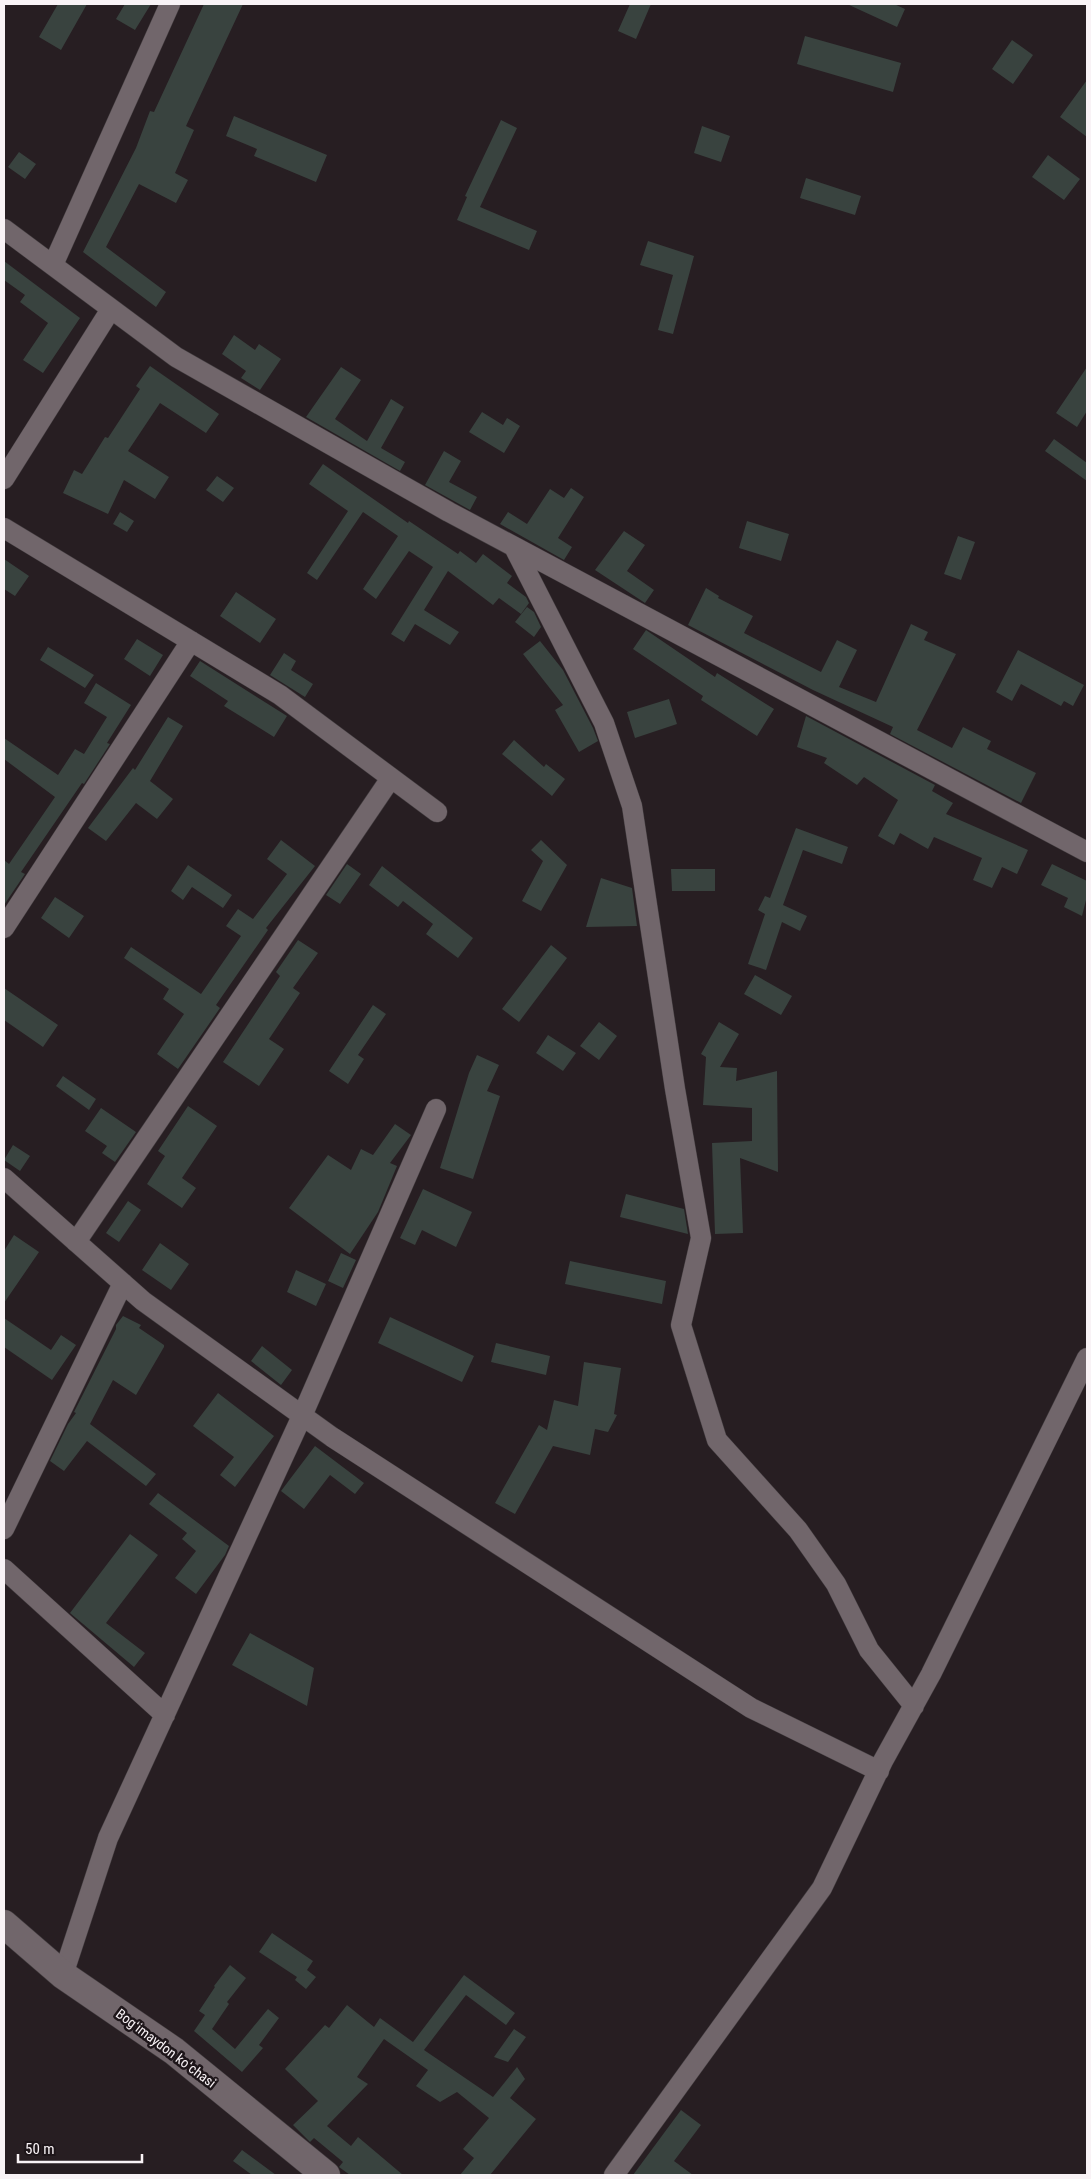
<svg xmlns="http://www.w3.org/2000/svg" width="1091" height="2179" viewBox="0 0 1091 2179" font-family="'Roboto Condensed',sans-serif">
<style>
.building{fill:#39433f}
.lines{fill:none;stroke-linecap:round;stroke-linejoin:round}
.street-casing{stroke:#423c3f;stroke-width:21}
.secondary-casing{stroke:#423c3f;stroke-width:29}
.street{stroke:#71666b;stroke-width:20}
.secondary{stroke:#71666b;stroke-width:28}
.labels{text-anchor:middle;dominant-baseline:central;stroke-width:5;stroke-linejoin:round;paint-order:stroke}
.street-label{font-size:14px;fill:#f9f3f6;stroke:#1d1519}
</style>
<rect width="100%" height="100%" fill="#271e22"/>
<!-- building -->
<path class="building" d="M58,4h29l-26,46 -22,-13z
M125,4h26l-16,26 -19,-11z
M204,4h39l-57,122 8,4 -19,43 13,7 -12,23 -37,-19 -33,63 60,45 -10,15 -73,-55 53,-104 14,-37 4,1z
M630,4h21l-15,35 -18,-8z
M847,4h47l11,5 -8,18z
M805,36l96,27 -8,29 -96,-28z
M1012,40l21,15 -20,29 -21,-15z
M1087,80v57l-27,-20z
M234,116l93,39 -11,27 -62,-26 3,-7 -31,-13z
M501,120l16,8 -37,79 57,24 -8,19 -72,-30 10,-23 -2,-1z
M702,126l28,10 -9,26 -27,-9z
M19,152l17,12 -11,15 -17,-12z
M1048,155l32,24 -16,21 -32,-23z
M806,178l55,18 -6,19 -55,-17z
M648,241l46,15 -21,78 -15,-4 15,-55 -33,-10z
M4,261l76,57 -37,55 -20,-13 25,-37 -28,-21 5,-7 -21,-15z
M234,335l21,15 4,-6 22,15 -21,31 -19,-12 5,-7 -24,-17z
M150,366l69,48 -13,19 -46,-30 -32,48 41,26 -14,22 -31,-19 -16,34 -45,-21 11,-23 8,4 23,-37 3,1 32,-49 -4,-3z
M341,367l20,13 -26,39 32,22 24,-42 13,8 -23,41 24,14 -5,9 -94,-54z
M1087,367v44l-10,16 -21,-14z
M482,412l21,13 4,-7 13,8 -16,27 -35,-21z
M1054,439l33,24v18l-42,-30z
M444,451l17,10 -12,21 28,15 -7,13 -45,-25z
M323,464l85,59 1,-2 49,33 2,-3 16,12 7,-9 29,22 -5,7 19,14 3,6 -8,11 -22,-16 -6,7 -45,-34 -24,39 35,22 -9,13 -35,-21 -11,18 -13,-8 42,-67 -24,-16 -33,48 -13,-10 35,-53 -35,-24 -46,68 -10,-7 41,-62 -39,-27z
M217,476l17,12 -11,14 -17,-12z
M571,488l13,9 -26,41 14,9 -8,13 -64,-36 8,-12 19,12 23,-35 14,9z
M120,512l14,9 -7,11 -14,-8z
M747,521l42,13 -8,27 -42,-13z
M624,531l21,14 -18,26 27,19 -9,13 -50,-33z
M958,536l17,6 -14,38 -17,-6z
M4,559l25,17 -14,20 -11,-7z
M706,588l13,8 -1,2 35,18 -9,17 77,39 16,-32 20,10 -18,37 37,15 35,-78 17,8 -4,8 32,14 -39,76 35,18 11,-21 28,14 -4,8 49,24 -15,30 -131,-69 3,-7 -80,-37 -125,-65z
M236,592l40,27 -16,24 -40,-27z
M527,607l7,5 7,15 -7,10 -19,-15z
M646,630l69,47 2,-4 57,36 -17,27 -56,-36 2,-4 -70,-47z
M137,639l26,16 -13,21 -26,-17z
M540,641l23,29 30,58 5,13 -19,11 -24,-42 8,-5 -40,-51z
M48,647l46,28 -9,13 -45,-28z
M1018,650l66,35 -11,21 -9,-5 -3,5 -40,-22 -9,17 -16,-9z
M284,653l12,8 -5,9 22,14 -8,13 -35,-22z
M200,661l87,55 -13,21 -50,-31 4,-5 -38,-25z
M96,683l35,22 -24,38 3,1 -26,40 -2,-1 -61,89 4,2 -21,31v-45l5,4 46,-67 -51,-38v-21l54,37 17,-26 9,5 23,-37 -23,-14z
M669,699l8,25 -42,14 -8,-26z
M806,716l129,69 -3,6 21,12 -7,11 82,36 -11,24 -15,-7 -10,21 -19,-8 9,-22 -48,-21 -6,12 -28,-16 -6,12 -16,-9 20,-36 -34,-23 -7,8 -33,-22 3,-5 -30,-11z
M168,717l15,9 -33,55 23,18 -16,20 -21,-16 -30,38 -18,-13 45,-60 2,2z
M514,740l30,27 2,-3 19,15 -13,17 -50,-42z
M796,828l52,19 -6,17 -39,-14 -20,55 24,11 -7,15 -18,-9 -16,48 -18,-6 17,-50 -7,-4 7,-14 5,2z
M281,840l34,26 -49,62 2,2 -52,75 4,3 -42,61 -21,-15 27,-40 -21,-15 6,-10 -45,-31 7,-11 70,47 40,-58 -15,-10 12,-17 15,10 34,-45 -20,-15z
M541,840l26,25 -26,46 -19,-10 21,-40 -12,-11z
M347,864l14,10 -21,30 -14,-9z
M1052,864l35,17v15l-5,20 -18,-9 4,-9 -27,-13z
M188,865l44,30 -9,13 -31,-21 -9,13 -12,-9z
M382,866l91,72 -15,20 -32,-24 7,-10 -30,-23 -5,6 -29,-22z
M671,869h44v22h-43z
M601,878l31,10 5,38 -51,1z
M55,897l29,19 -15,22 -28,-20z
M298,940l20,13 -25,35 7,5 -31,46 15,10 -25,37 -36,-24 57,-86 -4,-4z
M551,945l16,13 -48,64 -17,-13z
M755,975l37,21 -11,19 -37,-21z
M4,988l54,37 -15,22 -39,-27z
M373,1005l13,9 -28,41 6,4 -16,25 -19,-13z
M599,1022l18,14 -18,24 -19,-14z
M719,1022l20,12 -19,33 17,1 -1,13 41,-10 1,101 -38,-14 3,75 -28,1 -3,-91 40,-2v-33l-49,-3 3,-48 -5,-3z
M548,1035l28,18 -13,18 -27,-18z
M477,1055l22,10 -12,26 13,5 -27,83 -33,-11 29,-95z
M63,1076l33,23 -7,11 -33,-24z
M188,1106l29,20 -35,52 14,10 -14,20 -35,-24 18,-28 -7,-5z
M101,1108l35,24 -21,30 -13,-9 5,-7 -22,-15z
M395,1124l16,11 -21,28 7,3 -19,46 -28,42 -61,-46 39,-53 23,15 10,-21 12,6z
M13,1145l17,11 -10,15 -16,-11z
M423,1189l49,23 -16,35 -34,-17 -7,15 -15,-7z
M626,1194l58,15 4,25 -68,-17z
M128,1201l13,9 -22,32 -13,-9z
M14,1235l25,17 -35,51v-52z
M160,1243l29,21 -18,26 -29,-20z
M341,1253l15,7 -13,28 -15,-7z
M570,1261l96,20 -4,23 -97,-20z
M296,1270l30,14 -10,22 -29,-14z
M123,1316l18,9 -2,3 25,17v2l-28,48 -23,-15 -23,44 66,50 -10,12 -59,-45 -23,30 -14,-10 18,-37 8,-11 -2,-1 42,-83v-4z
M390,1317l84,39 -12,26 -84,-39z
M4,1318l47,32 10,-15 15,10 -24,35 -48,-33z
M496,1343l54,13 -4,19 -55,-13z
M262,1346l30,24 -11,15 -30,-24z
M584,1362l37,6 -7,46 3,1 -9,17 -13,-3 -5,26 -37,-9 -38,68 -20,-11 44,-78 8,5 7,-30 24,6z
M218,1393l56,43 -39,51 -15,-12 14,-18 -41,-31z
M315,1446l49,37 -9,11 -25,-19 -26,34 -23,-18z
M158,1493l71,53 -4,9 -29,39 -21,-16 21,-27 -14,-12 5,-6 -38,-29z
M130,1534l28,21 -52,68 39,30 -11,14 -64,-54z
M250,1633l64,35 -7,38 -75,-41z
M272,1933l41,28 -6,9 9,7 -10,12 -11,-9 2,-3 -38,-25z
M230,1965l16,13 -19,24 2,2 -17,25 23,20 33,-40 11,9 -20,27 4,3 -21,24 -48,-41 11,-16 -6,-4 16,-24 -1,-1z
M464,1975l51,38 -9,12 -40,-30 -42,55 69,47 24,-30 8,12 -15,19 26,21 -46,56h-30l14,-17 -11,-9 26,-31 -32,-26 -17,10 -24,-16 12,-16 -44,-31 -27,38 11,7 -41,42 24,20 7,-9 45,38h-53l-11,-8 4,-5 -29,-24 -4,4 -17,-17 25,-24 -33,-32 40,-44 4,3 18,-23 27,22 6,-9 33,24z
M514,2029l12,8 -18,25 -14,-5z
M681,2110l20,15 -27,36 19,14h-60z
M242,2150l34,25h-24l-19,-14z"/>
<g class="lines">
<defs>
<path id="street" d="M4,229l172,128 273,155 638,340
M53,265l117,-261
M4,479l107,-170
M4,528l276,167 157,117
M514,547l90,176 28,83 43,283 26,149 -20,87 36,115 81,90 38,54 33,66 45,56
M4,928l187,-287
M4,1178l139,123 189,136 419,271 128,63
M76,1242l315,-464
M4,1529l119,-246
M4,1569l161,146
M63,1975l45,-137 194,-422 134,-307
M614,2175l208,-287 61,-127 48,-87 156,-316"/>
<path id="secondary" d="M4,1924l59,51 111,76 152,124"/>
</defs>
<!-- street casing -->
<use href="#street" class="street-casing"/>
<!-- secondary casing -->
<use href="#secondary" class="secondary-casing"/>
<!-- street -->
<use href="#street" class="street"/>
<!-- secondary -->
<use href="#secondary" class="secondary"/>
</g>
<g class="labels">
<!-- street labels -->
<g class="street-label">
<text transform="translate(166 2048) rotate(37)">Bogʻimaydon koʻchasi</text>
</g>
</g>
<!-- border -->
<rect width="1091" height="2179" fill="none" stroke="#f9f3f6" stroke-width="10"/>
<!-- scale -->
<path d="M18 2154v8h124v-8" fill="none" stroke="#f9f3f6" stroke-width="2.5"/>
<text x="25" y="2154" font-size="15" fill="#f9f3f6" stroke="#1d1519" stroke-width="4" paint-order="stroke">50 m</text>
</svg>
